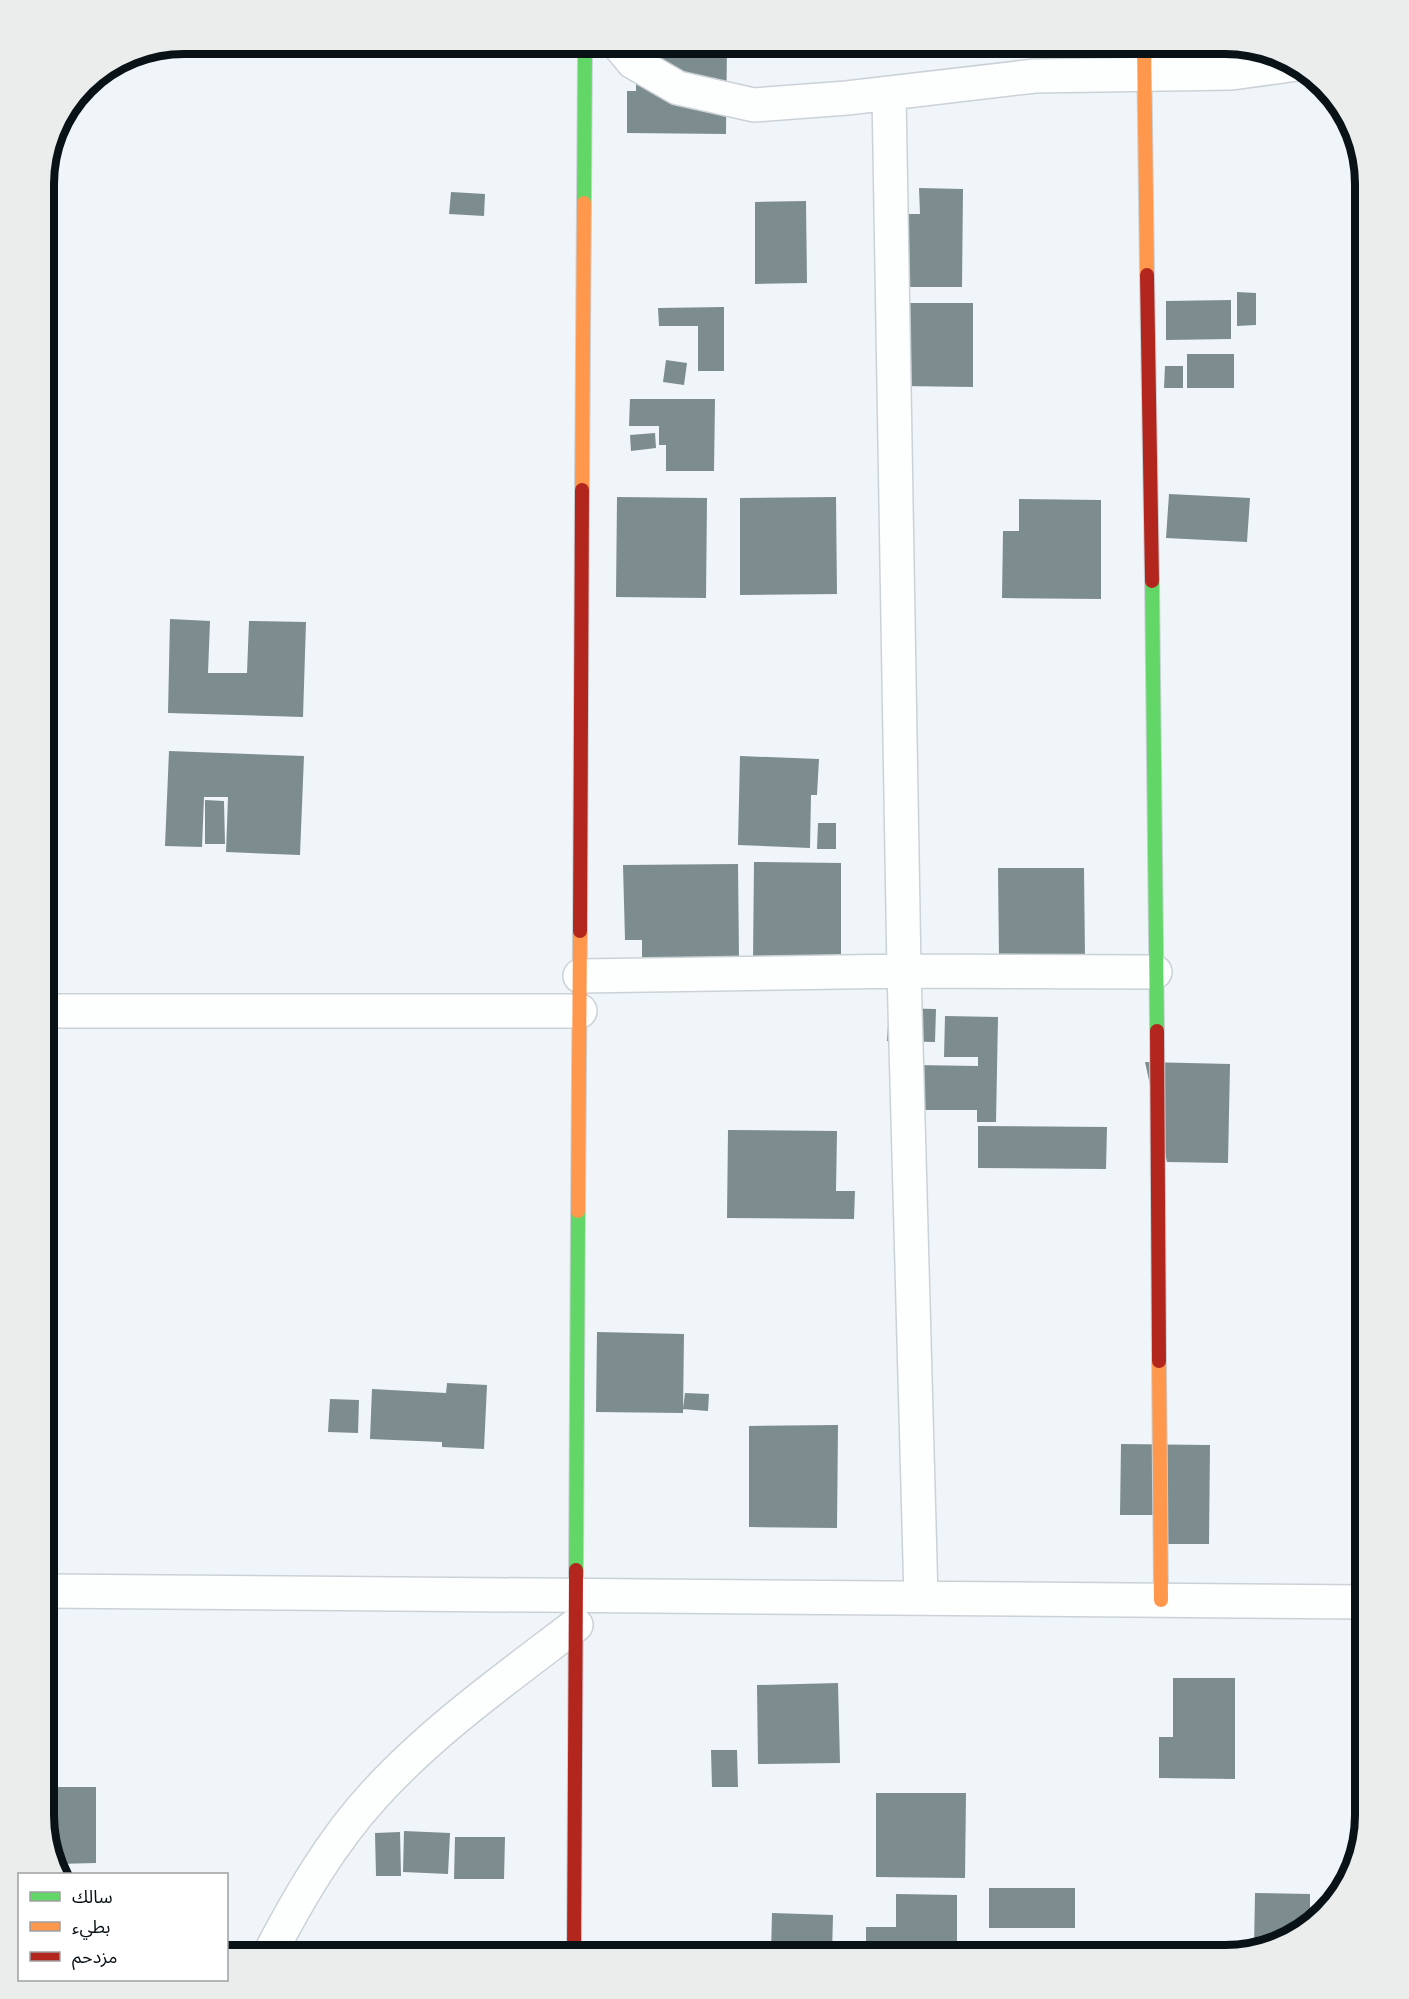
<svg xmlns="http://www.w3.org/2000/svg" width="1409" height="1999" viewBox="0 0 1409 1999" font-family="'Open Sans','Noto Sans Arabic',sans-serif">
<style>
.building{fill:#7d8c8f}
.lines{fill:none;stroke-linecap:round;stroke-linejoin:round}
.street-casing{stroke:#cbd2d7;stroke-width:36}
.fast-casing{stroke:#cbd2d7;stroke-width:16}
.slow-casing{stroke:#cbd2d7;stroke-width:16}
.jam-casing{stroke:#cbd2d7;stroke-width:16}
.street{stroke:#fdfefe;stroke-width:33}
.fast{stroke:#63d668;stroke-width:14}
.slow{stroke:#ff974d;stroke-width:14}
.jam{stroke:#b3261e;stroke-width:14}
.rim{fill:none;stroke:#091217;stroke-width:8}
</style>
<rect width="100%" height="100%" fill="#f0f5f9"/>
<!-- building -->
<path class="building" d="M625,44h102l-1,90 -99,-1v-42h9v-33z
M919,188l44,1 -1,98h-80l1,-73h37z
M451,192l34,2 -1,22 -35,-2z
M806,201l1,82 -52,1v-82z
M1237,292l19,1v32l-19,1z
M1231,300v39l-65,1v-39z
M901,303h72v84l-73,-1z
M724,307v64h-26v-45h-39l-1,-18z
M1187,354h47v34h-47z
M666,360l21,3 -3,22 -21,-3z
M1165,366h18v22h-19z
M630,399h85l-1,72h-48v-26h-7v-19h-30z
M655,433l1,15 -25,3 -1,-16z
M1169,494l81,4 -3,44 -81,-4z
M617,497l90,1 -1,100 -90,-1z
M836,497l1,97 -97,1v-97z
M1019,499l82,1v99l-99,-1 1,-67h16z
M170,619l40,2 -2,52h39l2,-52 57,1 -3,95 -135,-4z
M169,751l135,5 -4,99 -74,-3 2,-55h-24l-2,50 -37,-1z
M740,756l79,3 -2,36h-6l-1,53 -72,-3z
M205,800l19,1 1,43h-20z
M818,823h18v26h-19z
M754,862l87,1v98l-88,-1z
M738,864l1,94 -97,1v-19h-17l-2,-75z
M998,868h86l1,90h-86z
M889,1008l47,1 -1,33 -48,-1z
M945,1016l53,1 -2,105h-19v-12h-62v-45l63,1v-9h-34z
M1145,1062l85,2 -2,99 -61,-1z
M978,1126l129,1 -1,42 -128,-1z
M728,1130l109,1 -1,60h19l-1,28 -127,-1z
M597,1332l87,2 -1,79 -87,-1z
M447,1383l40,2 -3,64 -42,-2v-5l-72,-3 2,-50 74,4z
M685,1393l24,1 -1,17 -25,-2z
M330,1399l29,1 -1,33 -30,-1z
M838,1425l-1,103 -88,-1v-101z
M1121,1444l89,1 -1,99h-56v-29h-33z
M1173,1678h62v101l-76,-1v-41h14z
M838,1683l2,80 -82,1 -1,-79z
M711,1750h26l1,37h-26z
M44,1787h52v76l-39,1 -14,-49z
M876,1793h90l-1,85 -89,-1z
M404,1831l46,2 -2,41 -45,-2z
M400,1832l1,44h-25l-1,-43z
M455,1837h50l-1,42h-50z
M989,1888h86v40h-86z
M1255,1893l55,1v21h7l-22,21 -41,12z
M896,1894l61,1v60h-67l-1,-7h-23v-21h30z
M772,1913l61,2 -1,40 -61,-1z
M1163,1946h44v9h-45z"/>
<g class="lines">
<defs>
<path id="street" d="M618,44l15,18 45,26 76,17 93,-7 188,-22 197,-3 65,-9
M889,93l15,878 17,627
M580,976l324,-5 251,1
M44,1011h536
M44,1591l1321,11
M269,1955c29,-56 62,-113 105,-160 58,-64 134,-118 202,-170"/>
<path id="fast" d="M584,203l1,-159
M1152,581l5,450
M576,1570l2,-359"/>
<path id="slow" d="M1144,44l3,231
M582,490l2,-287
M578,1211l2,-280
M1159,1361l2,239"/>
<path id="jam" d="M1147,275l5,306
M580,931l2,-441
M1157,1031l2,330
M574,1955l2,-385"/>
</defs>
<!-- street casing -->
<use href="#street" class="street-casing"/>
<!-- fast casing -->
<use href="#fast" class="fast-casing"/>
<!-- slow casing -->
<use href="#slow" class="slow-casing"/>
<!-- jam casing -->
<use href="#jam" class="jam-casing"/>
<!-- street -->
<use href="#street" class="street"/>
<!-- fast -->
<use href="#fast" class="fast"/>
<!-- slow -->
<use href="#slow" class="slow"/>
<!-- jam -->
<use href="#jam" class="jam"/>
</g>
<!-- crop -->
<path d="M0 0H1409V1999H0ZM184 54H1225A130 130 0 0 1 1355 184V1815A130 130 0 0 1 1225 1945H184A130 130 0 0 1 54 1815V184A130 130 0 0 1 184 54Z" fill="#ebecec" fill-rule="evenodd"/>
<path class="rim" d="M184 54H1225A130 130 0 0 1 1355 184V1815A130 130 0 0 1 1225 1945H184A130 130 0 0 1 54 1815V184A130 130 0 0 1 184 54Z"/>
<!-- legend -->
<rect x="18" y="1873" width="210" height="108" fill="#ffffff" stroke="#9da0a2" stroke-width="1.5"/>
<rect x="30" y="1892" width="30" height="9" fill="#63d668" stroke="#9da0a2" stroke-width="1.5"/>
<text x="72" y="1903" font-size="18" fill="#091217">سالك</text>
<rect x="30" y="1922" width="30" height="9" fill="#ff974d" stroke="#9da0a2" stroke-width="1.5"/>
<text x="72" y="1933" font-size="18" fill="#091217">بطيء</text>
<rect x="30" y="1952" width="30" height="9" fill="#b3261e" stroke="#9da0a2" stroke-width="1.5"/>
<text x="72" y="1963" font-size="18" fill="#091217">مزدحم</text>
</svg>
